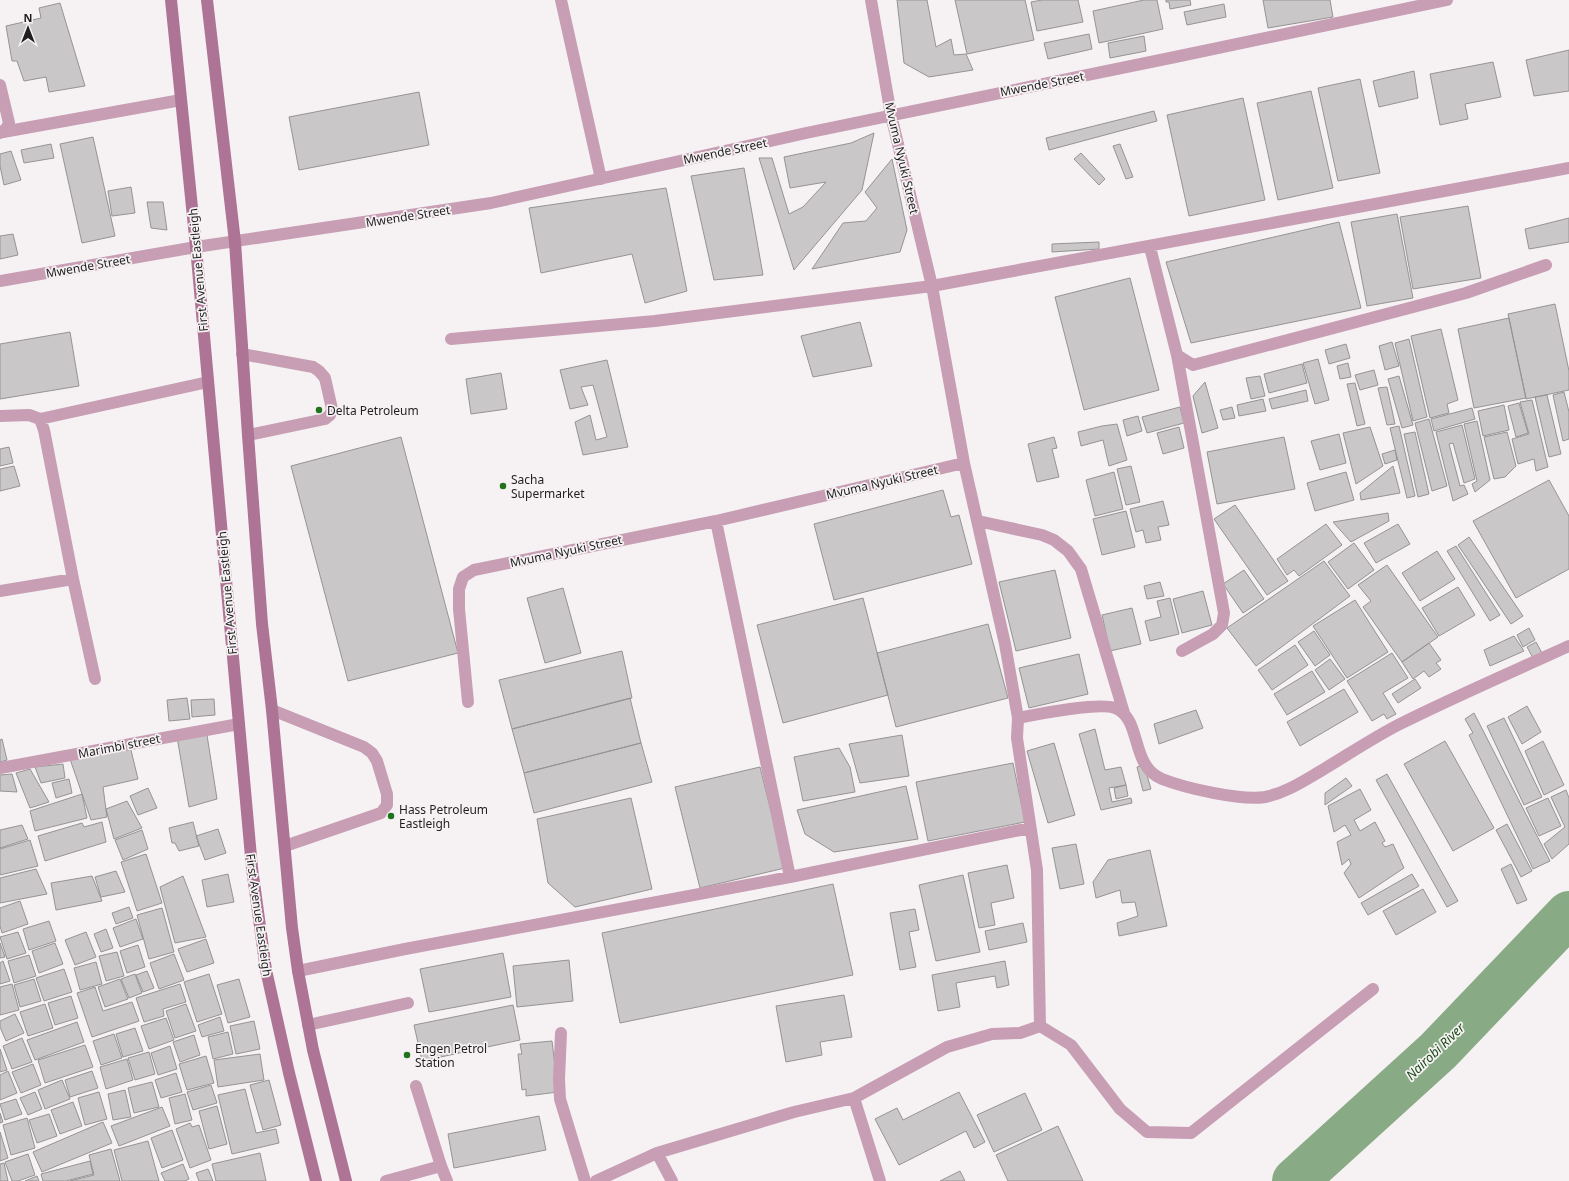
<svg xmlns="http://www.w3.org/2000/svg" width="1569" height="1181" viewBox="0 0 1569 1181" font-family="'Noto Sans',sans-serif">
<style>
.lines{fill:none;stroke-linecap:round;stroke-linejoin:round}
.river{stroke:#88aa84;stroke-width:46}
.building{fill:#cac7c8;stroke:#969395}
.lane{stroke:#c79eb4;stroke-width:12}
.street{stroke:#c79eb4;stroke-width:12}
.secondary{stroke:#ae7495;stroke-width:12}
.poi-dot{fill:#20721b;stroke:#f6f2f4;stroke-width:1.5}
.labels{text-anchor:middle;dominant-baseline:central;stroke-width:3.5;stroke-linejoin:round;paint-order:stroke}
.street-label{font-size:12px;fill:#201f1f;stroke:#f6f2f4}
.poi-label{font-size:12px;fill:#201f1f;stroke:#f6f2f4;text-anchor:start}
.water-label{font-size:13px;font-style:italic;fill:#1a4a17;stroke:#f6f2f4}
</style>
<rect width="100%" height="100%" fill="#f6f2f4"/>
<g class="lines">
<!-- river -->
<path class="river" d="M1295,1181l143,-130 131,-137"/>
</g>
<!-- building -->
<path class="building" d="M897,0h30l9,47 15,-8 3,16 12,-1 7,16 -44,7 -25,-14z
M955,0h70l9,40 -67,14z
M1042,0h36l5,22 -46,9 -6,-29z
M1144,0h13l6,29 -64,14 -6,-32z
M1166,0h24l1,5 -21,4 -1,-7h-3z
M1263,0h67l3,17 -65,11z
M60,3l25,83 -36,6 -3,-15 -22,4 -7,-20h-5l-6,-35 35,-8 -2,-10z
M1224,4l2,13 -39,8 -3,-13z
M1089,34l3,15 -44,10 -4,-16z
M1144,36l2,15 -36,7 -2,-15z
M1569,50v41l-35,5 -8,-36z
M1493,62l8,35 -36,7 3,15 -28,6 -10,-51z
M1414,71l4,27 -39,9 -6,-26z
M1360,79l20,94 -42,8 -20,-93z
M1311,91l22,97 -55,12 -21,-97z
M419,92l10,53 -130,25 -10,-53z
M1243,98l22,102 -76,16 -22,-101z
M1154,111l3,10 -108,29 -3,-12z
M874,133l-12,57 -68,80 -35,-112h13l17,56 14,-7 23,-25 -36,6 -6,-31 67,-14z
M93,137l22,99 -33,7 -22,-99z
M51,144l3,14 -30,5 -3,-13z
M1120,144l13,33 -7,2 -13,-33z
M11,151l10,29 -17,5 -4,-19v-12z
M1081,153l24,26 -6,6 -25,-26z
M892,159l15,71 -7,22 -88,17 31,-46 23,-2 11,-13 -12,-16z
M744,168l19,107 -49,5 -23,-104z
M131,187l4,26 -23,3 -4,-25z
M666,188l21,103 -42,12 -13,-49 -91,19 -12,-65z
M147,202h16l4,28 -16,-2z
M1468,206l13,72 -68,11 -13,-72z
M1397,214l16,84 -46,8 -16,-84z
M1569,218v24l-40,7 -4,-20z
M1339,222l22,86 -170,35 -25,-81z
M13,234l5,21 -18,4v-23z
M1099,242v7l-47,3v-8z
M1130,278l29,112 -75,20 -29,-113z
M1555,304l14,67v19l-43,9 -18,-85z
M1509,318l17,80 -52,10 -16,-79z
M860,322l12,44 -59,11 -12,-41z
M1441,329l17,71 -11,4 2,9 -19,5 -19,-82z
M70,332l9,54 -79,13v-55z
M1409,339l18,78 -14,4 -18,-78z
M1392,342l7,24 -14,4 -6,-24z
M1346,344l4,14 -21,6 -4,-14z
M1318,359l11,41 -14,4 -12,-41z
M607,360l21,87 -45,8 -8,-33 15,-7 6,25 11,-3 -14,-52 -12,2 7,18 -18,4 -10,-39z
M1348,363l3,14 -11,2 -3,-13z
M1302,364l5,19 -38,10 -5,-19z
M1374,370l4,15 -18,5 -5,-15z
M501,373l6,36 -36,5 -5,-35z
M1260,376l5,20 -14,3 -5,-21z
M1399,376l14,49 -11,3 -14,-49z
M1205,382l13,46 -16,5 -9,-37z
M1355,383l10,41 -8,2 -10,-42z
M1387,387l8,37 -8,1 -9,-37z
M1306,390l2,11 -36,8 -3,-10z
M1564,392l5,20v27l-6,2 -10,-46z
M1547,395l14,59 -12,3 -14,-60z
M1263,399l3,12 -27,5 -2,-11z
M1532,400l16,67 -12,4 -2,-12 -16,5 -6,-25 17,-5 -9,-32z
M1519,403l9,30 -12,4 -8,-31z
M1504,405l5,25 -26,6 -5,-25z
M1180,407l4,16 -37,10 -5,-16z
M1232,407l3,11 -12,2 -3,-10z
M1472,408l3,11 -41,12 -3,-12z
M1138,416l4,15 -15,5 -4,-16z
M1429,419l18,67 -15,5 -17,-68z
M1477,421l13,59 -15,12 -3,-8 5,-3 -13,-57z
M1117,424l10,36 -18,6 -6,-26 -22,6 -3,-14 24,-6z
M1462,425l13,54 -11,4 -11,-40 -4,1 11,42 4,-1 4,9 -15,7 -17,-69z
M1399,426l16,70 -8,2 -17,-70z
M1179,427l5,21 -21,6 -6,-21z
M1370,427l13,39 -27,18 -13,-51z
M1415,432l14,62 -11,3 -14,-63z
M1507,432l9,34 -11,11 -11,2 -10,-42z
M1339,434l7,29 -26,7 -9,-29z
M401,437l57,216 -110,28 -57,-215z
M1054,437l3,11 -5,1 7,28 -22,5 -9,-38z
M1284,437l11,52 -78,15 -10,-52z
M9,447l4,16 -13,3v-17z
M1395,450l2,10 -12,4 -3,-10z
M14,466l6,20 -20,5v-22z
M1131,466l9,36 -14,3 -9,-36z
M1393,466l7,27 -39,7 -1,-7z
M1114,472l9,37 -28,7 -9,-36z
M1346,472l8,28 -39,11 -8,-28z
M1549,480l20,36v53l-53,29 -43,-77z
M943,490l8,27 8,-2 13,49 -138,36 -20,-76z
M1163,501l6,24 -11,2 3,13 -15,3 -3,-13 -7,2 -6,-23z
M1235,505l53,76 -21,14 -53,-76z
M1126,511l9,36 -33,8 -9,-36z
M1388,513l1,8 -38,21 -18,-20z
M1326,524l16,21 -43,31 -5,-6 -7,5 -10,-16z
M1398,524l12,20 -34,19 -12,-20z
M1469,537l54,79 -12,8 -53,-79z
M1354,543l20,27 -26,19 -20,-27z
M1456,546l44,69 -10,6 -43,-70z
M1437,551l18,28 -35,22 -18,-28z
M1324,561l26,35 -94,70 -29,-38z
M1387,565l51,72 -36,25 -39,-55 8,-6 -13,-16z
M1055,570l16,68 -55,13 -17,-69z
M1244,570l20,29 -21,14 -20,-29z
M1160,582l4,14 -17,3 -3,-13z
M1458,587l17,28 -36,21 -17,-28z
M563,588l18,65 -36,10 -18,-65z
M1203,591l9,34 -30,8 -9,-34z
M863,598l25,97 -105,28 -26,-98z
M1170,598l9,36 -29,7 -5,-20 16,-4 -4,-16z
M1355,600l33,52 -41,26 -34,-52z
M1132,608l9,36 -31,7 -8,-36z
M988,624l20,74 -112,29 -19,-74z
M1529,628l6,12 -12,7 -6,-12z
M1314,631l16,24 -15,11 -17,-24z
M1514,636l10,15 -34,15 -6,-16z
M1536,642l6,11 -9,5 -6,-11z
M1429,643l12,17 -5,3 5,6 -12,8 -5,-6 -11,8 -11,-17z
M1295,645l13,20 -36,25 -14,-20z
M622,651l10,47 -120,31 -13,-49z
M1392,653l16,25 -25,15 13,21 -9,5 -3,-5 -12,7 -25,-40z
M1079,654l9,40 -59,14 -10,-40z
M1330,659l15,20 -16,11 -14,-20z
M1312,671l13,21 -38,23 -13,-21z
M1415,679l6,9 -23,15 -6,-9z
M1344,689l14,23 -58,34 -13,-24z
M187,698l3,21 -21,2 -2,-21z
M630,698l11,45 -117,30 -12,-44z
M214,699l1,16 -23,2 -1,-17z
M1527,706l14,26 -19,12 -14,-27z
M1196,710l7,18 -44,16 -5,-20z
M1474,713l76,148 -17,8 -64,-134 4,-2 -8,-14z
M1504,718l38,79 -18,8 -37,-79z
M1095,729l10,41 16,-3 5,18 -17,3 3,14 19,-4 1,5 -31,7 -22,-76z
M207,735l10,64 -28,8 -12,-70z
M902,735l7,41 -49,7 -11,-39z
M2,739l5,21 -7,2v-22z
M1445,741l49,87 -41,23 -49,-87z
M1543,741l21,44 -20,10 -19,-44z
M641,743l11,39 -118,31 -10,-40z
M1054,743l21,72 -27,8 -21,-72z
M130,746l8,33 -35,8 4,30 -16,3 -21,-61z
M839,748l11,19 5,25 -52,9 -9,-44z
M1013,763l12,59 -97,19 -12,-59z
M63,764l2,14 -24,5 -6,-16z
M1144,765l7,24 -8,2 -6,-24z
M760,767l25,101 -85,20 -25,-101z
M30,769l19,33 -19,6 -14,-35z
M12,774l5,18 -17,-1v-16z
M1387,774l71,127 -11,6 -71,-127z
M1346,778l6,8 -27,19v-12z
M69,779l3,14 -16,5 -4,-15z
M1126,785l2,11 -12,3 -2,-11z
M906,786l12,53 -84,13 -29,-18 -8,-24z
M148,788l9,20 -19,7 -8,-19z
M1360,789l11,21 -17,10 6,11 15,-9 10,19 -3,2 3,4 8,-3 11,24 -45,30 -15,-25 7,-9 -2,-5 -7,6 -5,-23 14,-7 -6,-10 -11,7 -6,-26z
M1566,790l3,8v46l-17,15 -8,-15 21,-17 -14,-30z
M82,794l5,24 -52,13 -5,-20z
M631,798l21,91 -77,18 -27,-24 -11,-64z
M1548,798l13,28 -22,10 -13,-28z
M127,801l15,27 -28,11 -8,-30z
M102,822l4,20 -61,19 -7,-25 44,-13 2,4z
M193,822l6,24 -20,5 -4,-8h-3l-3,-15z
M1507,824l25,47 -11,6 -25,-47z
M22,825l6,14 -28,9v-18z
M218,829l8,24 -21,7 -9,-24z
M142,830l6,19 -25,11 -8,-20z
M30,840l8,26 -38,9v-26z
M1076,844l8,40 -24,5 -8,-41z
M1150,850l17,76 -48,10 -2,-13 21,-7 -3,-14 -13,1 -2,-13 -24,8 -3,-16 15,-22z
M146,854l16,49 -25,8 -16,-49z
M1511,864l16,36 -10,4 -16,-35z
M1007,865l7,33 -23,5 4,22 -16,3 -11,-55z
M36,869l11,25 -47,9v-25z
M116,871l9,21 -24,5 -6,-20z
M228,874l6,28 -27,5 -5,-27z
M1412,874l7,12 -51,29 -7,-12z
M963,875l17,77 -44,9 -17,-76z
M92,876l10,25 -46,9 -5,-27z
M183,876l23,61 -31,6 -15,-56z
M833,884l20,91 -233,48 -18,-90z
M1423,889l13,23 -40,23 -13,-24z
M20,901l8,23 -26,9 -2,-7v-18z
M129,907l4,11 -17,6 -4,-11z
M162,908l12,44 -25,7 -12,-44z
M915,909l4,21 -10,2 7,35 -16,3 -10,-57z
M136,919l7,20 -23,8 -7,-19z
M49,921l7,20 -27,9 -6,-21z
M1023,923l4,19 -38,8 -4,-19z
M106,929l7,19 -12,4 -7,-18z
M18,932l8,21 -19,6 -7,-22z
M86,932l10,25 -21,8 -10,-25z
M206,939l8,24 -27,9 -9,-23z
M0,943l5,14 -5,1z
M55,943l8,21 -24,9 -7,-22z
M138,945l7,22 -18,6 -7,-22z
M117,952l7,24 -18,5 -7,-25z
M503,953l8,44 -82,15 -9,-43z
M174,954l10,26 -25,9 -9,-26z
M29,955l7,21 -22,7 -6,-22z
M569,960l4,41 -56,6 -4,-41z
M3,961l7,20 -10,3v-21z
M1005,961l4,24 -12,3 -2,-12 -39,7 4,24 -22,4 -6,-36z
M96,962l6,22 -22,6 -6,-22z
M64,969l8,23 -28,9 -8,-23z
M147,971l7,17 -11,4 -7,-17z
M135,974l7,19 -13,5 -8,-19z
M209,974l13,40 -25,8 -13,-40z
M34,979l7,22 -21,6 -6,-22z
M120,979l8,20 -23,8 -7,-20z
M239,979l11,38 -22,6 -11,-38z
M12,984l7,26 -19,5v-28z
M180,984l6,18 -23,7 1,7 -20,6 -8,-24z
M95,987l8,24 29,-9 7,19 -47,16 -15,-44z
M844,995l8,42 -32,5 2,13 -36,7 -10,-56z
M71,996l7,22 -23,7 -7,-22z
M45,1004l8,24 -25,8 -8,-24z
M186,1004l10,27 -21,7 -9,-27z
M513,1005l7,35 -98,21 -8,-36z
M15,1014l9,19 -18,8 -6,-14v-6z
M220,1017l4,14 -22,6 -4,-12z
M166,1018l8,22 -25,9 -8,-23z
M254,1021l6,28 -24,5 -6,-28z
M77,1022l7,20 -49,18 -8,-20z
M135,1028l8,23 -20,6 -7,-23z
M228,1032l5,22 -20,5 -5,-22z
M114,1034l8,24 -21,7 -8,-24z
M194,1035l6,20 -20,7 -7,-20z
M22,1038l10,24 -20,7 -9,-23z
M552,1041l6,51 -32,4v-7l-4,1 -4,-36h4l-2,-10z
M85,1045l8,22 -48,16 -7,-23z
M170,1046l7,23 -19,6 -7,-22z
M0,1049l7,21 -7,2z
M149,1052l6,22 -20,6 -7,-22z
M260,1054l4,26 -46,7 -4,-27z
M206,1056l8,27 -27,7 -8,-26z
M127,1059l6,21 -27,9 -6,-22z
M33,1064l8,21 -20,8 -9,-21z
M8,1071l9,22 -17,7v-25z
M92,1071l6,17 -28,9 -5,-17z
M176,1073l6,19 -21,6 -6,-18z
M62,1080l8,19 -25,10 -7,-19z
M269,1080l12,45 -18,5 -13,-45z
M152,1082l7,25 -25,6 -6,-25z
M211,1085l6,18 -24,7 -6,-18z
M245,1089l11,44 20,-4 3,14 -47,11 -14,-59z
M125,1090l6,27 -18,3 -5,-26z
M35,1092l7,17 -14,6 -8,-17z
M99,1092l8,27 -22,6 -7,-27z
M959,1092l26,50 -11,6 -8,-17 -67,34 -24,-46 22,-11 6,12z
M1025,1093l17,37 -48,22 -17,-37z
M185,1094l7,26 -17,4 -6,-26z
M16,1099l6,15 -17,6 -5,-16z
M73,1102l9,24 -22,8 -9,-24z
M217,1106l10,38 -18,5 -10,-38z
M162,1107l8,19 -51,20 -8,-20z
M0,1113l3,9 -3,1z
M49,1114l8,22 -20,7 -8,-23z
M539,1116l7,34 -92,18 -6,-34z
M27,1118l8,30 -24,7 -8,-30z
M103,1122l9,21 -70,29 -9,-20z
M190,1123l2,4 7,-2 12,35 -21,8 -14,-39z
M1058,1126l25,55h-75l-12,-26z
M172,1130l11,30 -21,8 -11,-30z
M0,1132l8,26 -8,3z
M148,1141l11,40h-37l-8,-31z
M111,1149l9,32h-50l24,-6 -5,-20z
M260,1153l6,28h-50l-4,-17z
M28,1154l7,21 -17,6h-6l-7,-19z
M90,1161l3,13 -27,7h-23l-2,-7z
M4,1163l4,18h-8v-17z
M183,1164l6,15 -4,2h-20l-4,-8z
M208,1169l5,12h-14l-3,-8z
M960,1171l5,10h-25z
M37,1176l2,5h-14z"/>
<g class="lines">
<!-- lane -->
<path class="lane" d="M242,354l71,13 6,4 6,7 7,31 -2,6 -5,4 -77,16
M272,710l92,37 8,6 5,8 10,33v11l-6,8 -96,33
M308,1025l100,-22
M1040,1026l31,19 49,64 27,23 44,1 182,-144
M561,1033l-2,46 1,20 25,82
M416,1086l25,80 6,15
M386,1181l55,-15"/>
<!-- street -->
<path class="street" d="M561,0l40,179
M0,85l9,38 -3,6 -6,4
M3,132l178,-32
M1150,247l27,108 16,10 273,-72 80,-28
M0,281l196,-34 295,-44 315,-70 369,-76 272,-57
M451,339l204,-18 277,-35 637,-118
M1177,355l47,258 -2,12 -9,9 -31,17
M0,416l29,-1 11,4 4,11 29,149
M40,419l168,-37
M716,521l74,356
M978,521l64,14 12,5 14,11 13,18 43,144
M0,591l73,-12 22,100
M468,702l-9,-93v-20l4,-12 11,-7 242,-49 248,-58 -32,-177 -41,-171 -20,-115
M1018,718c21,-4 80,-16 97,-10 28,11 14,57 47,71 23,9 79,22 103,18 20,-4 37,-15 54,-25 27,-16 52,-33 79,-47 56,-28 114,-53 171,-79
M0,768l239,-44
M298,971l107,-22 385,-72 240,-49
M854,1098l26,83
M657,1153l15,28
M596,1181l61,-28 137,-41 60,-14 93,-51 45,-13 28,-1 20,-7 -3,-156 -20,-132 1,-20 -13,-74 -41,-181"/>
<!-- secondary -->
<path class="secondary" d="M171,0l25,247 56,621 14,102 23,103 27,108
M207,0l28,242 13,193 14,189 10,86 20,218 6,43 15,79 33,131"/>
</g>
<!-- markers -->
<g class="poi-dot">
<circle cx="319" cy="410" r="4"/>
<circle cx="503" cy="486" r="4"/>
<circle cx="391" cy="816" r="4"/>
<circle cx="407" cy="1055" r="4"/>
</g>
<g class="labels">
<!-- street labels -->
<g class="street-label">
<text transform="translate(1042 84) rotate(-11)">Mwende Street</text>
<text transform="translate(725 151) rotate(-12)">Mwende Street</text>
<text transform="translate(902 158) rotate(77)">Mvuma Nyuki Street</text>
<text transform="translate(408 216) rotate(-9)">Mwende Street</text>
<text transform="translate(88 266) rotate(-10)">Mwende Street</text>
<text transform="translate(198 270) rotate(-95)">First Avenue Eastleigh</text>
<text transform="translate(882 482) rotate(-13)">Mvuma Nyuki Street</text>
<text transform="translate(566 551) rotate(-12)">Mvuma Nyuki Street</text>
<text transform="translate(227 593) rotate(-95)">First Avenue Eastleigh</text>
<text transform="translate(119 746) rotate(-11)">Marimbi street</text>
<text transform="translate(259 915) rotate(82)">First Avenue Eastleigh</text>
</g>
<!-- poi labels -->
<g class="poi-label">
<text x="327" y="410">Delta Petroleum</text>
<text x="511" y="479">Sacha<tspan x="511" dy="14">Supermarket</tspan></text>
<text x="399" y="809">Hass Petroleum<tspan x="399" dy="14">Eastleigh</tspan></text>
<text x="415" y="1048">Engen Petrol<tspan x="415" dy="14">Station</tspan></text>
</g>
<!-- water labels -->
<g class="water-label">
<text transform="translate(1435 1051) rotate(-44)">Nairobi River</text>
</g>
</g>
<!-- north arrow -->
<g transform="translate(28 28)" stroke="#f6f2f4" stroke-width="3" paint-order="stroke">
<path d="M0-3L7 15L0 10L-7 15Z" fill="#201f1f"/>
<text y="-6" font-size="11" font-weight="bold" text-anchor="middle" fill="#201f1f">N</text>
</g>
</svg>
